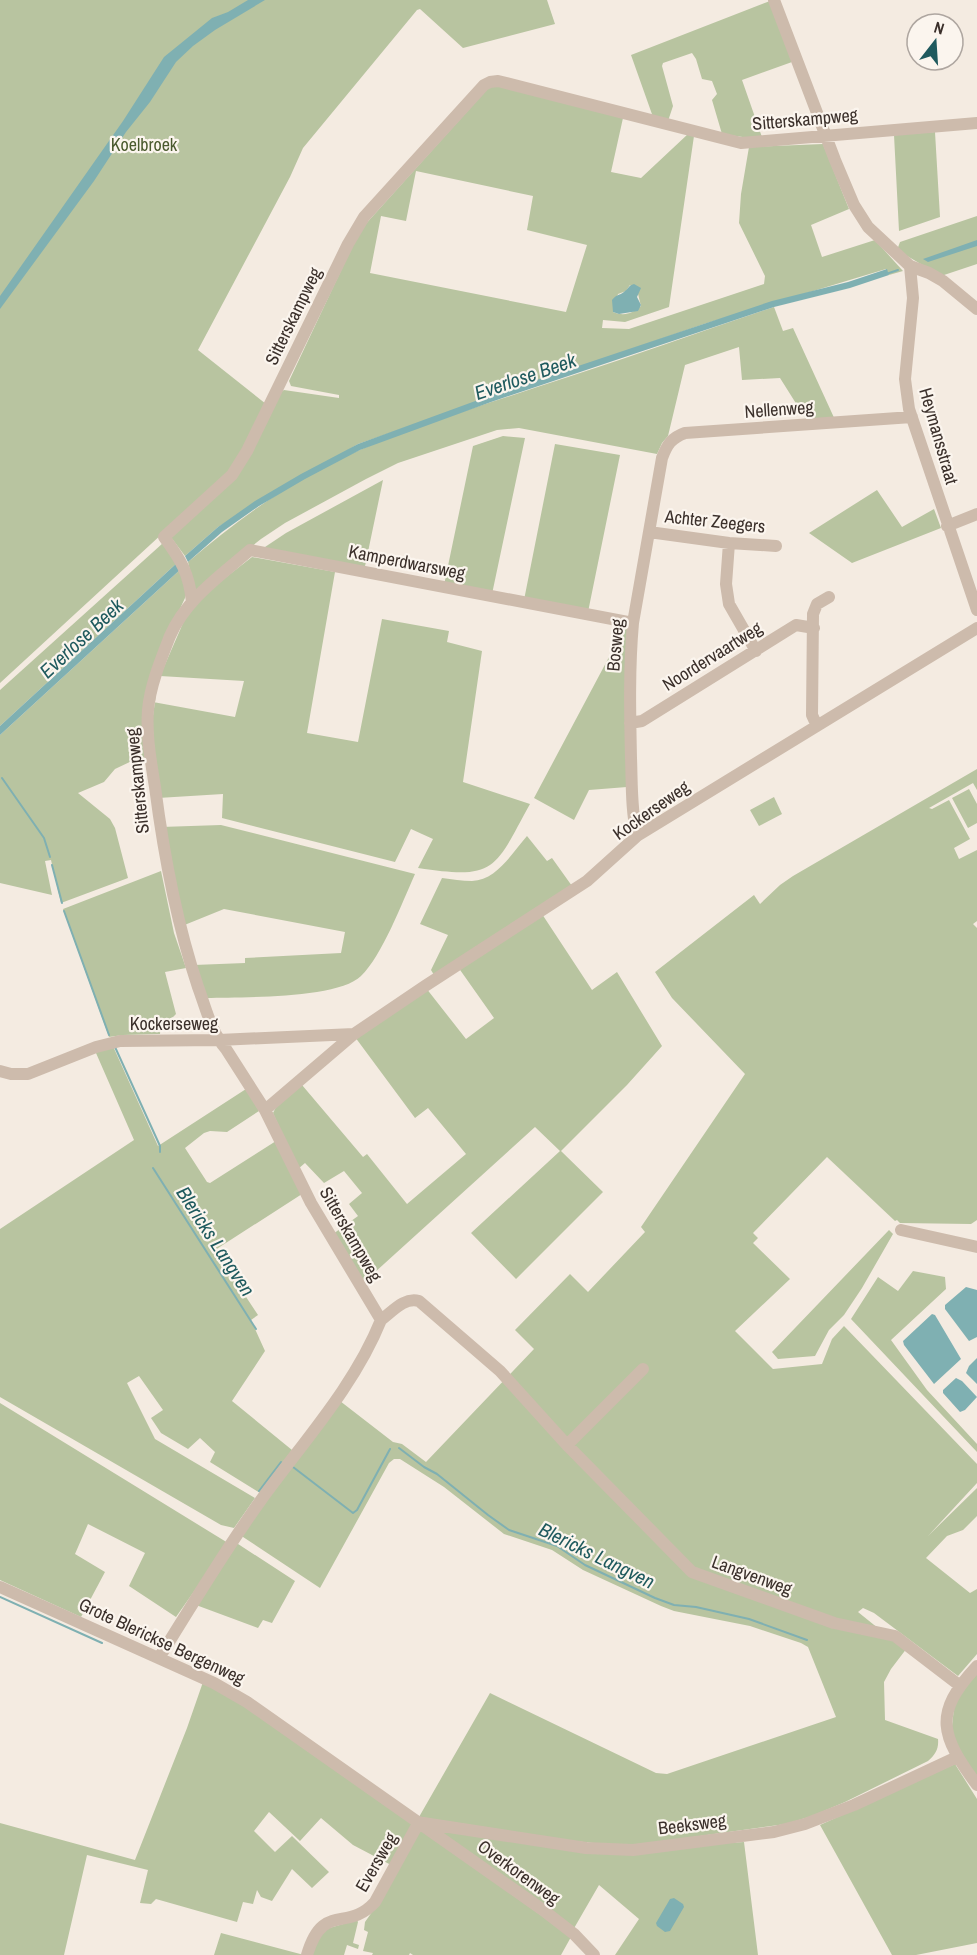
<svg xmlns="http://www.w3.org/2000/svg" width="977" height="1955" viewBox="0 0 977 1955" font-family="'Archivo Narrow',sans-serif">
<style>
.green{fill:#b8c4a0;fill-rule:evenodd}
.water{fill:#7fb0b2}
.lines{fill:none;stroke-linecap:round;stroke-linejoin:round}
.stream{stroke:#7fb0b2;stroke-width:2}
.minor{stroke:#cdbbac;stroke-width:12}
.labels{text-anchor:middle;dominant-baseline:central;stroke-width:4.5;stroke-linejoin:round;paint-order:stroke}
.street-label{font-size:18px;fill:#3b302b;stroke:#fbf5ee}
.park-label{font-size:18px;fill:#4a5a2e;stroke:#fbf5ee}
.water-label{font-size:20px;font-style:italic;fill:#1f5a5e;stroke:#fbf5ee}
</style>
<rect width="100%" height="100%" fill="#f4ebe1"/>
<!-- green -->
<path class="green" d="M0,0h547l8,24 -92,24 -43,-39 -3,1 -114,138 -13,29 -92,173 68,54 -20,41 -20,30 -226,208z
M770,1l22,61 -50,18 21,60 -41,-6 -10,-34 5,-6 -5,-13 -10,-2 -6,-20 -4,-6 -29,10 -1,3 11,40 -5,15 -15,-4 -22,-62z
M490,86h13l120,32 -12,54 30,6 47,-44 6,2 -25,171 -44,15 -22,-2 -1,8 27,1 135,-45 1,-8 -26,-53 2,-29 8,-47 74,-3 26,65 -38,16 11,32 53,-17 28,31 -14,4 -3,-6 -182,55 -346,120 -140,83 -33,29 -15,-20 58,-52 50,-90 6,-4 55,8v-3l-48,-9 -2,-5 64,-136 10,-18zM416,171l117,25 -6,34 60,15 -21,67 -196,-39 11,-57 25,5zM630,285l8,9 3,12c-9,7 -16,11 -28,6l5,-18 8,-3z
M935,132l5,85 -41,14 -5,-96z
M977,216v48l-36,12 -44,-26 3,-8z
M774,307l9,24 10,-3 43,94 -27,2 -29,-46 -38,2 -3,-33 -54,18 -17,71 -6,7 -5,11 -138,-26 -22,2 -99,33 -32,16 -81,44 -24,16 -66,53 -7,-30c52,-45 110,-86 174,-113 67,-28 137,-49 206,-72 69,-22 137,-47 206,-70z
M503,436l22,2 -33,156 -48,-9 29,-139z
M555,444l65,11 -32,157 -64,-12z
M383,480l-19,91 -105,-20 27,-18z
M877,490l25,37 32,-18 7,19 -89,35 -43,-30z
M163,543l15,19 -178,164v-36z
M252,557l83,15 -28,161 51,9 24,-123 67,12 -2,11 35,9 -19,131 67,22c-36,65 -33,76 -112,64l15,-29 -22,-10 -16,33 -173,-44 1,-24 -65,4 -6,-81 1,-15 82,15 9,-36 -84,-5 27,-62 20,-22z
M182,568l5,20 -2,10 -22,47 -16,113 -13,2 -19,9 -11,13 -26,11 32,26 5,9 13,50 -67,25 -10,-43 -6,1 7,34 -52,-12v-148z
M625,627h3l-1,160 -38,3 -15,30 -40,-22z
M977,769v21l-4,-7 -44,25 3,1 17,-9 21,39 -16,9 5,11 18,-9v71l-4,3 4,4v292l-6,4 -71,-1 -3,-3 -2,1 -68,-64 -74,76 5,5 -5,5 37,36 -55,52 38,38 49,-5 10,-25 12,-13 133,138v19l-49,53 49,-48v28l-14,14 -16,6 -21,22 44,35 7,-4v65l-19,22 -84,-63 -11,-5 -5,4 31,25 18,11 -16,21 -7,13 1,38 53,19c1,10 -3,16 -10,22l-83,41 -33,14 -26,8 -150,21h-24l-38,-4 -155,-24 71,-124 166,80 11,1 169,-57 -28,-70 -7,-4 -51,-17 -76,-15 -13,-5 -78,-36 -31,-20 -48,-16 -60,-47 -44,-28h-6l-5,4 -69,125 -80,-53 100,-134 53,41 9,2 24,18 108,-113 -19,-19 55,-56 18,18 57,-60 -4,-5 104,-153 -73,-76 -17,-26 99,-77 6,9 20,-19 13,-9z
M969,789l8,15v19l-9,5 -16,-30z
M774,797l8,17 -23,12 -9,-16z
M221,825l194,49c-13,29 -33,82 -54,102 -23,23 -121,21 -154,22l-13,-33 51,-2v-5l96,-5 4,-21 -121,-23 -42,17 -21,-99z
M527,836l20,25 5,-3 20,28 -138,89 -3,-5 17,-35 -28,-11 22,-46c10,1 20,3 30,3 25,-1 40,-28 55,-45z
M161,871l13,62 12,35 -21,4 11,42 -3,3 -12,6 -1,11 -37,1 -14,2 -46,-128z
M542,914l50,76 25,-18 45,74 -35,39 -66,66 42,41 -87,87 -45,-46 89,-82 -25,-24 -172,156 -30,-49 25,-18 -9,-12 13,-11 -18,-22 -20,12 -19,-20 -7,6 -25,-56 3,-6 26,-22 61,72 4,-3 40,50 59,-50 -38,-46 -13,10 -60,-81 71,-49 40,51 28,-21 -36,-51z
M112,1044l46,102 88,-57 13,22 -32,21 -17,-1 -6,2 -19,15 22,34 3,1 66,-42 26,53 -87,56 43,65 -7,5 14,31 -33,50 60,49 -32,43 -50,-31 5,-10 -15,-14 -12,11 -27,-16 -10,-15 12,-8 -24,-34 -12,7 28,56 100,59 -21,30 -13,-3 -221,-128v-168l134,-89 -38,-87z
M889,1230l4,4 -31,54 -18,27 -15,15 -14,26 -37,3 -6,-7z
M913,1271l32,6 1,12 -55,51 36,50 50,54v8l-126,-133 27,-42 20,14z
M0,1403l228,140 -52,74 -47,-31 16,-33 -57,-29 -13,30 30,18 -24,45 -81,-37z
M235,1542l60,39 -23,42 -9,-3 -5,8 -62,-23z
M977,1669v110l-26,-44 4,-36z
M203,1682l30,16 182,126 -24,41 -38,-20 -32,-27 -21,23 -31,-29 -15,19 21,21 17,-16 37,36 -17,16 -20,-19 -20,32 -11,-4 -4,-7 -4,14 -10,-2 -6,20 -81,-23 -5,5 -11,-1 8,-33 -61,-15 -23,100h-64v-132l135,37 52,-132z
M955,1764l22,35v144l-61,12h-24l-72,-130z
M420,1828l151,109 -10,18h-148l-3,-2 -1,2h-37l1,-2 -10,-2 5,-19 -4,-2 1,-8 7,-10z
M438,1828l147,24 159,-10 14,113h-143l24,-36 -40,-34 -26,45 -133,-97z
M357,1920l1,2 -5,21 6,2 -1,4 -11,-4 -3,10h-34l9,-24z
M221,1933l83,22h-90z"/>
<!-- water -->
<path class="water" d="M248,0h17l-50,30 -22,16 -17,16 -26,40 -24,30 -32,49 -94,128v-13l123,-175 41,-64 48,-39 16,-6z
M977,240v6l-49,16 -5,-3z
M887,269l2,6 -39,13 -76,19 -283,95 -131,48 -55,29 -46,27 -37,26 -34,30 -3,-6 33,-29 37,-26 46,-27 57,-30 131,-48 283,-95 76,-19z
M634,284l7,4 -4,9 4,8 -3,6 -19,3 -6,-2 -1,-12c6,-7 8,-4 13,-9 4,-3 3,-5 9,-7z
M178,562l4,6 -182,167v-9z
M966,1287l11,3v47l-8,4 -24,-32v-4z
M932,1314l3,1 26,44 -27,25 -30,-39 -1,-4z
M977,1358v26l-11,-11 3,-7z
M956,1378l6,3 15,16 -12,13 -5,2 -17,-19v-3z
M674,1898l9,6 1,3 -14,24 -5,1 -8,-6 -1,-3 14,-24z"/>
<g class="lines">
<!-- stream -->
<path class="stream" d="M886,274l12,-4
M2,778l42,60 6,19
M52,865l10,38
M64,911l45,124
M115,1047l45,99v6
M153,1168l103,161
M399,1448l25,19 13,7 51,41 21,15 48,16 28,19 70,33 19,7 22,2 53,12 58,21
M293,1467l60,46 4,-3 33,-61
M259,1491l22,-29
M0,1597l102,46"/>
<!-- minor -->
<path class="minor" d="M774,0l61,160 19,45 14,22 42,39 19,7 14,8 34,28
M910,266l3,32 -8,81 4,30 68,201
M947,526l30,-12
M649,532l80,11 47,3
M729,543l-3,41 3,20 27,47
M192,602c-3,-29 -11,-42 -28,-65l68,-62 15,-24 101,-207 16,-27 120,-132 6,-3 8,-1 243,62 236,-20
M630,723l12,-2 154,-96 18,3
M817,726l-5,-11 1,-101 4,-10 12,-7
M637,836c-6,-26 -5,-52 -6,-78 -1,-46 -2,-90 2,-135l29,-165c5,-13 9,-20 23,-25l227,-16
M0,1071l11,3h17l68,-27 24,-6 99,-1 135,-6
M265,1110l89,-76 71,-48 162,-105 50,-45 340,-208
M901,1230l76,17
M381,1320l-70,-117 -46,-93 -39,-61c-15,-17 -20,-41 -28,-62 -22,-66 -34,-130 -43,-200 -4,-25 -9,-51 -7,-77 2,-24 13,-51 22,-74 16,-37 50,-60 80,-86l383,73
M381,1320c12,-9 23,-23 38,-19l81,70 67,74 125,127 142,51 61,13 64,49
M567,1445l76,-76
M0,1587l214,96 33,19 296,208 31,24 20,21
M159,1658c33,-53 66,-108 102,-158 42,-58 93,-113 120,-180
M977,1666c-45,48 -36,70 0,119
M423,1823l163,25 47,2 141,-18 31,-8 49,-19 103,-48
M307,1955c16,-54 40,-22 68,-53l44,-80"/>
</g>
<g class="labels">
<!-- street labels -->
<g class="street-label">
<text transform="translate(805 119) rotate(-5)">Sitterskampweg</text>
<text transform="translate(293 316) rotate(-64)">Sitterskampweg</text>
<text transform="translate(779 409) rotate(-4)">Nellenweg</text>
<text transform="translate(939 436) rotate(74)">Heymansstraat</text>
<text transform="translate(715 521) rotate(6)">Achter Zeegers</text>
<text transform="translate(407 562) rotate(11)">Kamperdwarsweg</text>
<text transform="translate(615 645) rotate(-85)">Bosweg</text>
<text transform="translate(712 656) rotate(-32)">Noordervaartweg</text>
<text transform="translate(137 781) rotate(-96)">Sitterskampweg</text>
<text transform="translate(651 810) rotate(-35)">Kockerseweg</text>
<text x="174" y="1023">Kockerseweg</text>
<text transform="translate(351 1234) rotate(60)">Sitterskampweg</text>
<text transform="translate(752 1575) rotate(20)">Langvenweg</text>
<text transform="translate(162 1641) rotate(25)">Grote Blerickse Bergenweg</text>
<text transform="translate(692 1824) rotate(-7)">Beeksweg</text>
<text transform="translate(376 1862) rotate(-60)">Eversweg</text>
<text transform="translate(519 1872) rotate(36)">Overkorenweg</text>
</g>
<!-- park labels -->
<g class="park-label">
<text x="144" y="144">Koelbroek</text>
</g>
<!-- water labels -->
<g class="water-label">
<text transform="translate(525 376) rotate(-19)">Everlose Beek</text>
<text transform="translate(81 638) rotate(-43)">Everlose Beek</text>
<text transform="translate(216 1241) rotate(57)">Blericks Langven</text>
<text transform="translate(597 1555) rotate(26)">Blericks Langven</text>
</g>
</g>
<!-- north arrow -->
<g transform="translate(935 42) rotate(17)"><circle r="28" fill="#fbf5ee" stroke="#aea6a0" stroke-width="1.5"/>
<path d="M0-4.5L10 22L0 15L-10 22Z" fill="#1f5a5e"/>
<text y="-9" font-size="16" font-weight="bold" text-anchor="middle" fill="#3b302b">N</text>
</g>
</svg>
